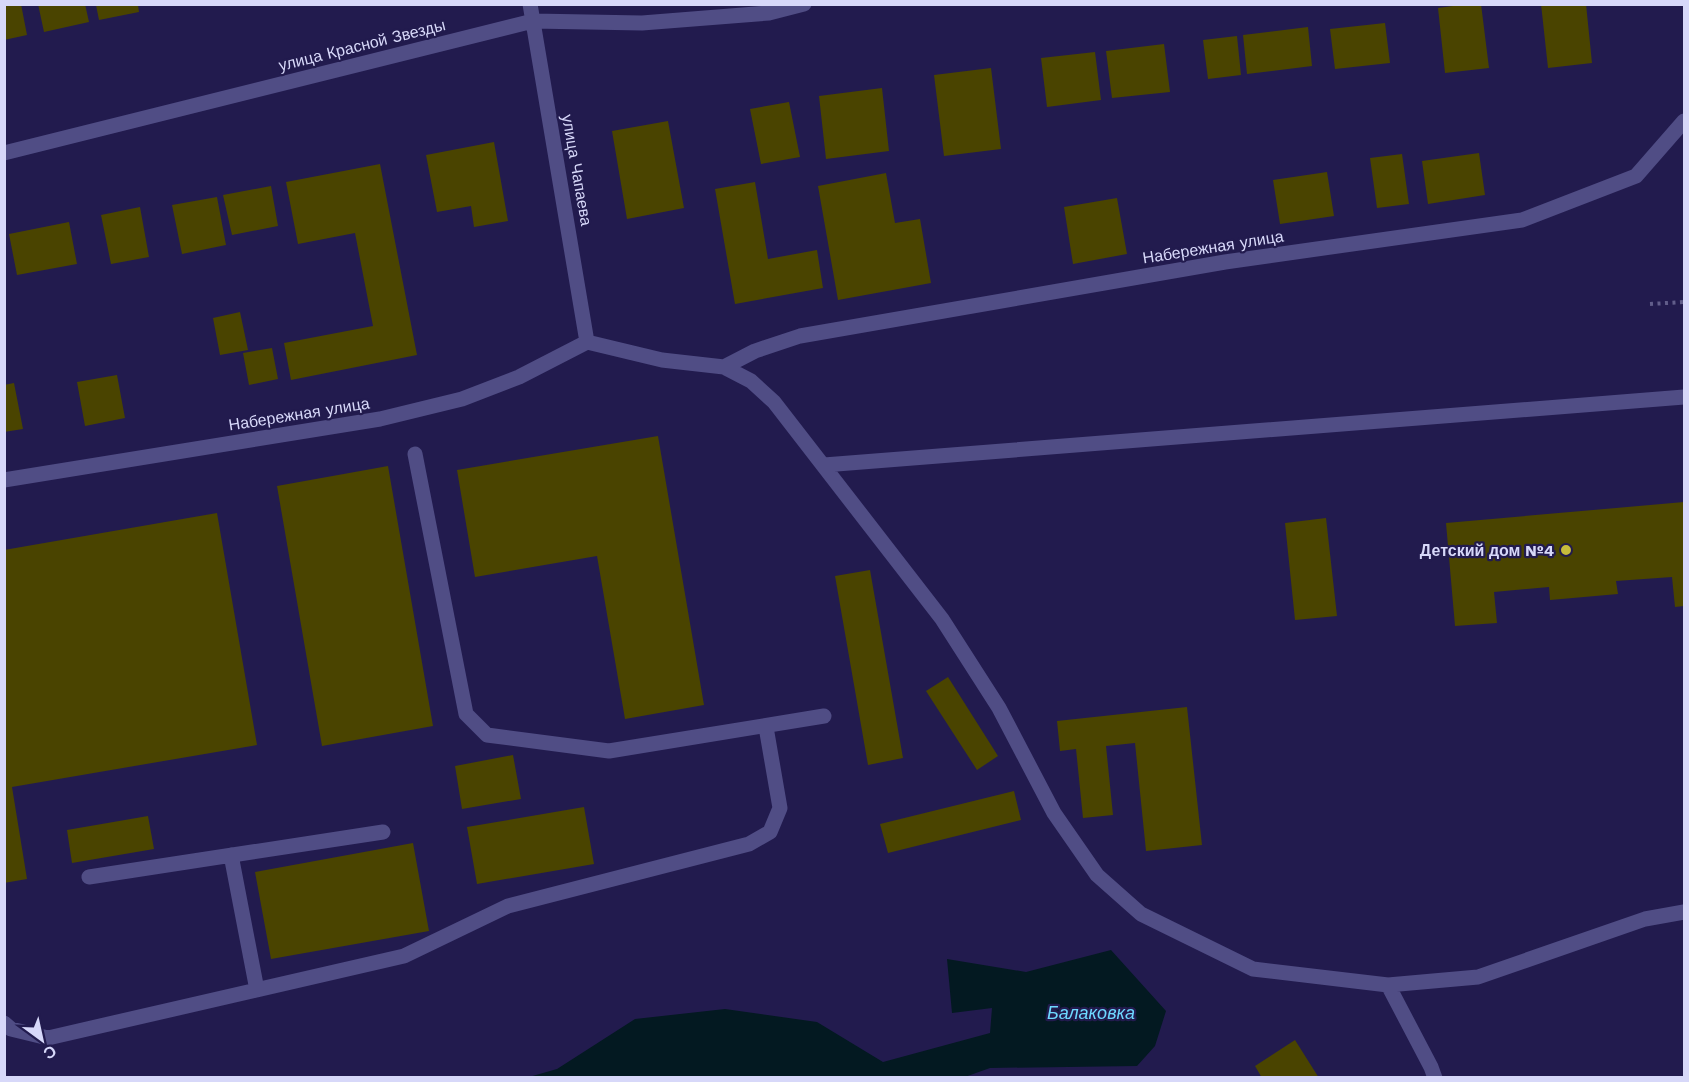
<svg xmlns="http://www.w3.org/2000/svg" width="1689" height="1082" viewBox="0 0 1689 1082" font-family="'Work Sans',sans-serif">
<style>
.water{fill:#031921}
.building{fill:#4a4400}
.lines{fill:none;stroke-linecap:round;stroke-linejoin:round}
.path{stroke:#615d8a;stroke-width:4;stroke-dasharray:3 4.5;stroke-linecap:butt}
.minor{stroke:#504d85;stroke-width:15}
.poi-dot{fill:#c6bb3c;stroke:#221b4e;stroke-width:2}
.labels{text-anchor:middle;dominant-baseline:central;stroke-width:4.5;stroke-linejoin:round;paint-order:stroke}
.street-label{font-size:16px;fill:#d7d8f9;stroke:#221b4e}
.poi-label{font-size:16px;font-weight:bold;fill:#d7d8f9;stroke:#221b4e;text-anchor:end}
.water-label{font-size:18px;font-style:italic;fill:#6ed8ff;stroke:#221b4e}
</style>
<rect width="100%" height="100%" fill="#221b4e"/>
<!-- water -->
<path class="water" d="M1111,950l55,61 -11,35 -18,20 -147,2 -28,10 -433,-1 28,-8 78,-50 90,-10 92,13 66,40 107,-29 2,-25 -40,5 -5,-54 79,13z"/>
<!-- building -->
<path class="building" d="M4,4h17l6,31 -23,5z
M38,4h47l4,18 -45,10z
M1468,4h13l8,64 -44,5 -7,-65z
M1541,4h45l6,59 -44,5z
M96,5h42l1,7 -40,8z
M1385,23l5,40 -55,6 -5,-40z
M1308,27l4,39 -65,8 -4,-39z
M1237,36l4,39 -33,4 -5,-39z
M1164,44l6,48 -58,6 -6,-47z
M1095,52l6,48 -54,7 -6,-49z
M991,68l10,81 -57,7 -10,-81z
M882,88l7,63 -63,8 -7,-63z
M789,102l11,55 -39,7 -11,-55z
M668,121l16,87 -57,11 -15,-88z
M494,142l14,79 -34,6 -3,-21 -34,6 -11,-57z
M1479,153l6,42 -57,9 -6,-43z
M1402,154l7,50 -32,4 -7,-50z
M380,164l37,191 -126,25 -7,-37 89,-17 -18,-93 -57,11 -12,-62z
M1327,172l7,44 -54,8 -7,-44z
M886,173l9,50 25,-4 11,64 -93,17 -20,-114z
M755,182l13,77 49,-9 6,38 -88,16 -20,-115z
M271,186l7,40 -46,9 -9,-40z
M217,197l9,48 -44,9 -10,-49z
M1117,198l10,56 -54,10 -9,-57z
M140,207l9,50 -38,7 -10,-49z
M69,222l8,42 -60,11 -8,-41z
M240,312l8,38 -28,5 -7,-37z
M272,348l6,31 -29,6 -6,-32z
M117,375l8,43 -40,8 -8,-44z
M14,383l9,46 -19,3v-47z
M658,436l46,269 -79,14 -28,-163 -122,21 -18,-107z
M388,466l45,260 -111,20 -45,-260z
M1684,502v104l-9,1 -3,-30 -56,4 2,13 -68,6 -1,-13 -55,5 3,31 -42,3 -9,-103z
M217,513l40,232 -245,42 15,92 -23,4v-333z
M1326,518l11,98 -42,4 -10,-97z
M870,570l33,188 -35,7 -33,-189z
M948,677l50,79 -21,14 -51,-79z
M1187,707l15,138 -56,6 -11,-108 -29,3 7,69 -30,3 -7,-69 -16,2 -3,-30z
M513,755l8,44 -59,10 -7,-43z
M1014,791l7,29 -133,33 -8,-29z
M584,807l10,57 -117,20 -10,-57z
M148,816l6,33 -82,14 -5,-33z
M413,843l16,88 -158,28 -16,-87z
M1295,1040l24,38h-57l-7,-12z"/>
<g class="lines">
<!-- path -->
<path class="path" d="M1650,304l34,-2"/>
<!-- minor -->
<path class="minor" d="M530,4l57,338
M4,153l529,-132 109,2 127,-10 35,-9
M587,342l75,18 62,7 27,14 23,21 168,217 57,89 55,105 43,62 44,39 112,55 135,16 90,-8 167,-58 39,-7
M724,367l31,-16 45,-15 425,-74 297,-42 114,-44 48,-55
M415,454l51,260 21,21 122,16 215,-35
M824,465l860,-68
M4,480l376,-61 82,-20 57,-22 68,-35
M231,855l26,135
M89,877l294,-45
M1388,985l43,82 4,11
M4,1023l7,6 37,9 356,-82 104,-50 241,-62 21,-12 10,-24 -14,-81"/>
</g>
<!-- markers -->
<circle class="poi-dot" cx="1566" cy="550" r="6"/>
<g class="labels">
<!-- street labels -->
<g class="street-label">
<text transform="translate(362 45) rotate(-14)">улица Красной Звезды</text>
<text transform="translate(577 170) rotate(80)">улица Чапаева</text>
<text transform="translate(1213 247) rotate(-9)">Набережная улица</text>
<text transform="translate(299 414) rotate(-9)">Набережная улица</text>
</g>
<!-- poi labels -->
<g class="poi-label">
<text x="1554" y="550">Детский дом №4</text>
</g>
<!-- water labels -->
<g class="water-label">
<text x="1091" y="1012">Балаковка</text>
</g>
</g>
<!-- border -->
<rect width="1689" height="1082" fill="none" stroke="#d7d8f9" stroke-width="12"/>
<!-- north arrow -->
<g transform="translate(42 1040) rotate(147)" stroke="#221b4e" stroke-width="4.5" paint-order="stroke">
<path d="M0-4.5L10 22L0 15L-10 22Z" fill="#d7d8f9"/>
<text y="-9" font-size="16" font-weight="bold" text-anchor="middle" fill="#d7d8f9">С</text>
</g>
</svg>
